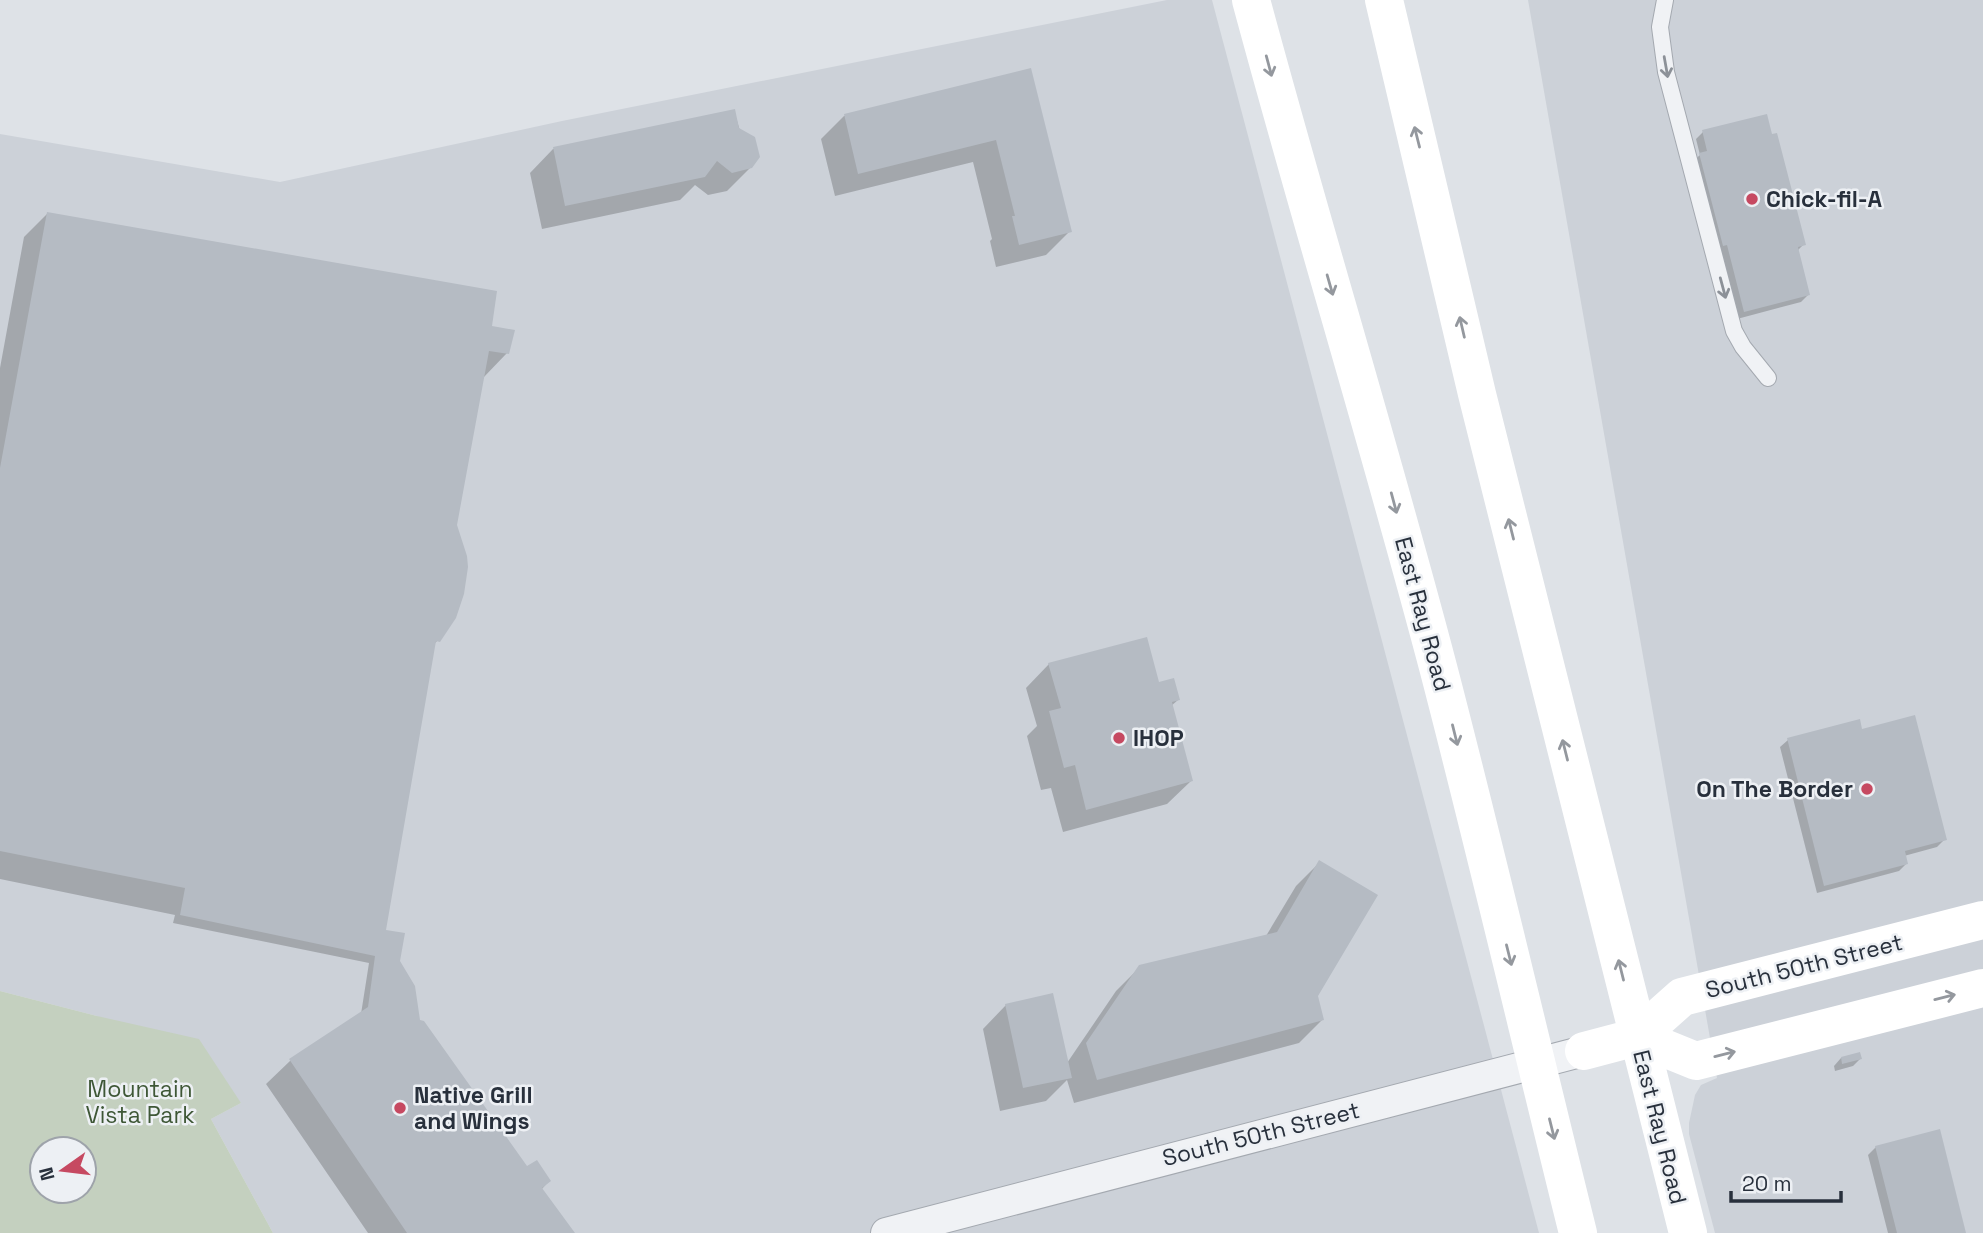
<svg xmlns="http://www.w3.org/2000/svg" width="1983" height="1233" viewBox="0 0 1983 1233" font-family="'Space Grotesk',sans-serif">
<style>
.built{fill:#ccd1d8}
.green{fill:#c4d0bf;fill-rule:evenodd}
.shadow{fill:#0003}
.building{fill:#b5bbc3}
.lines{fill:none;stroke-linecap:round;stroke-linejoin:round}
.lane-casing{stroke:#a4a9b0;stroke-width:18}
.street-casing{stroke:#a4a9b0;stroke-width:32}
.lane{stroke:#f0f2f5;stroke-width:16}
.street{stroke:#f0f2f5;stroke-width:30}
.secondary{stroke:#fff;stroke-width:38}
.oneway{stroke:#94989e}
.oneway2{stroke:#8c9198}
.poi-dot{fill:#c64961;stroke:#edf0f4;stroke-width:2.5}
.labels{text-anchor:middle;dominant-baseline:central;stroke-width:5;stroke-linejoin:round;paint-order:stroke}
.poi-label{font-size:23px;font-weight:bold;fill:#28303c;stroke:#edf0f4;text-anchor:start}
.street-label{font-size:23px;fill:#28303c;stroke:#edf0f4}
.park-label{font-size:23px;fill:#3e5736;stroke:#edf0f4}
</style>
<rect width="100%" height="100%" fill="#dee2e7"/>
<!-- built -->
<path class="built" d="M1167,0h45l327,1233h-1266l-62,-114 30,-16 -144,-87 -97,-25v-857l280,48 282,-61z
M1528,0h455v1233h-268l-26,-99v-11l6,-28 6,-10 16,-7z"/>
<!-- green -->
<path class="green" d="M0,991l97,25 102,23 42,64 -30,16 62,114h-273zM42,1149h42v42h-42z"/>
<!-- shadow -->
<path class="shadow" d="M1030,70l40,161 -24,24 -50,12 -6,-26 2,-2 -19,-77 -138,34 -14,-57 23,-23z
M734,111l17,56 -24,24 -19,4 -13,-10 -15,15 -138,29 -12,-56 23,-24z
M1703,132l101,112 -6,6 11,44 -8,8 -64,17 -45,-157 8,-7 -4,-16z
M48,213l442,115 17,25 -24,25 -28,147 -17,115 -5,5 -49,286 14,30 20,58 108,150 23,12 -8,9 32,43h-205l-102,-149 24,-23 71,-47 8,-51 -196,-40 2,-8 -175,-36v-511l24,-131z
M1049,664l108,20 21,16 -7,6 20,75 -24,23 -104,28 -12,-44 -10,2 -14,-54 10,-10 -11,-38z
M1861,731l84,108 -8,8 -33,9 2,8 -7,7 -82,22 -37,-146 8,-7z
M1320,862l-3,134 6,23 -24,24 -225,60 -7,-23 -21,21 -46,10 -17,-82 23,-24 61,58 49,-72 24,-24 126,-31 30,-50z
M1841,1058l19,1 -7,7 -18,5 -1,-5z
M1876,1147l89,86h-77l-20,-78z"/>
<!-- building -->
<path class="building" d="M1031,68l41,164 -53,13 -7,-29h3l-19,-76 -138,34 -14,-60z
M735,109l4,19 16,9 5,20 -8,11 -20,5 -15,-12 -12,16 -140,29 -12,-59z
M1767,114l5,20 5,-1 29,112 -8,2 12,48 -66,17 -17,-67 -4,1 -24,-93 8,-2 -5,-21z
M47,212l450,79 -5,35 23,4 -6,24 -20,-3 -32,174 10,31 1,11 -4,27 -8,24 -16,24 -4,-1 -50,289 19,3 -5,28 15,25 5,34 4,1 103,145 10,-6 14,21 -9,7 33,45h-168l-118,-174 79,-52 7,-51 -195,-41 5,-27 -185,-37v-383z
M1147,637l12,45 15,-4 6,22 -8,2 21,79 -107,29 -11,-45 -11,3 -15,-57 12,-3 -13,-45z
M1915,715l32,125 -42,11 3,13 -84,22 -37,-148 73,-19 2,10z
M1319,860l59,35 -60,101 6,24 -227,60 -11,-37 53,-78 138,-33z
M1053,993l19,85 -49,10 -18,-84z
M1860,1052l2,7 -20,5 -1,-7z
M1940,1129l26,104h-69l-22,-87z"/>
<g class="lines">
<defs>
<path id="lane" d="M1665,0l-5,27 6,45 68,259 9,16 25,31"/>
<path id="street" d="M886,1233l698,-182"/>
</defs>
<!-- lane casing -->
<use href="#lane" class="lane-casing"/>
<!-- street casing -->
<use href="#street" class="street-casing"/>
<!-- lane -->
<use href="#lane" class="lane"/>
<!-- street -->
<use href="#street" class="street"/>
<!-- secondary -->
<path class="secondary" d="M1251,0c60,223 128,443 187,667 49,188 93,377 140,566
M1384,0l93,394 211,839
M1637,1037l59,24 287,-73
M1584,1051l53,-14 45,-40 301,-77"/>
</g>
<!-- one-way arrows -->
<defs><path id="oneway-shaft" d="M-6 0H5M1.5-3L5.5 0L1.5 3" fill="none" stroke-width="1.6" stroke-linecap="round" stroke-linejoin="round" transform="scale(1.75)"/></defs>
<g class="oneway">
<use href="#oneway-shaft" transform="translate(1269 66) rotate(75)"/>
<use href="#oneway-shaft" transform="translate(1417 137) rotate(-104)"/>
<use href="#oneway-shaft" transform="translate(1330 285) rotate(74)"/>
<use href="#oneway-shaft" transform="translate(1462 327) rotate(-103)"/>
<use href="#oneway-shaft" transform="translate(1394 503) rotate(75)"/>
<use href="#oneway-shaft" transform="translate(1511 529) rotate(-104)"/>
<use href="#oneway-shaft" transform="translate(1455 735) rotate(76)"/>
<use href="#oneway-shaft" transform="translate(1565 750) rotate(-104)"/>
<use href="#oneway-shaft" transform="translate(1509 955) rotate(76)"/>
<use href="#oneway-shaft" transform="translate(1621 970) rotate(-104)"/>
<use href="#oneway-shaft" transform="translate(1945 997) rotate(-14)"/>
<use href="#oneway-shaft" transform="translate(1725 1054) rotate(-14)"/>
<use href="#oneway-shaft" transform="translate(1552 1129) rotate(76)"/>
</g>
<g class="oneway2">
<use href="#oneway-shaft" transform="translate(1666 67) rotate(80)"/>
<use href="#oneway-shaft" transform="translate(1723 288) rotate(75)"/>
</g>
<!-- markers -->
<g class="poi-dot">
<circle cx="1752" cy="199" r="7"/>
<circle cx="1119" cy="738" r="7"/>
<circle cx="1867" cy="789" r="7"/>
<circle cx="400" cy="1108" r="7"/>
</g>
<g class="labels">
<!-- poi labels -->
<g class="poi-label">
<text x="1766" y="199">Chick-fil-A</text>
<text x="1133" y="738">IHOP</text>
<text x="1853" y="789" text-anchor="end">On The Border</text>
<text x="414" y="1095">Native Grill<tspan x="414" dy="26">and Wings</tspan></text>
</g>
<!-- street labels -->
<g class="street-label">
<text transform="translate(1423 614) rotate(75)">East Ray Road</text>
<text transform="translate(1804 966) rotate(-14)">South 50th Street</text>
<text transform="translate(1660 1127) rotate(76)">East Ray Road</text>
<text transform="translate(1261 1134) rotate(-14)">South 50th Street</text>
</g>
<!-- park labels -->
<g class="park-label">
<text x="140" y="1089">Mountain<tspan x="140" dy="26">Vista Park</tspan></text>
</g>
</g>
<!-- north arrow -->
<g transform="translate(63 1170) rotate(256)"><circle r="33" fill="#edf0f4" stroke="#9ea3aa" stroke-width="2"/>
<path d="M0-5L12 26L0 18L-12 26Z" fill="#c64961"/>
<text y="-10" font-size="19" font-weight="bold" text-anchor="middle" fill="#28303c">N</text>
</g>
<!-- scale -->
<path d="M1731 1191v10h110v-10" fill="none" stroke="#28303c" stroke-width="3.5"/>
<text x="1742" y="1191" font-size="21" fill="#28303c" stroke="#edf0f4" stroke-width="5" paint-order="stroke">20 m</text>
</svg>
